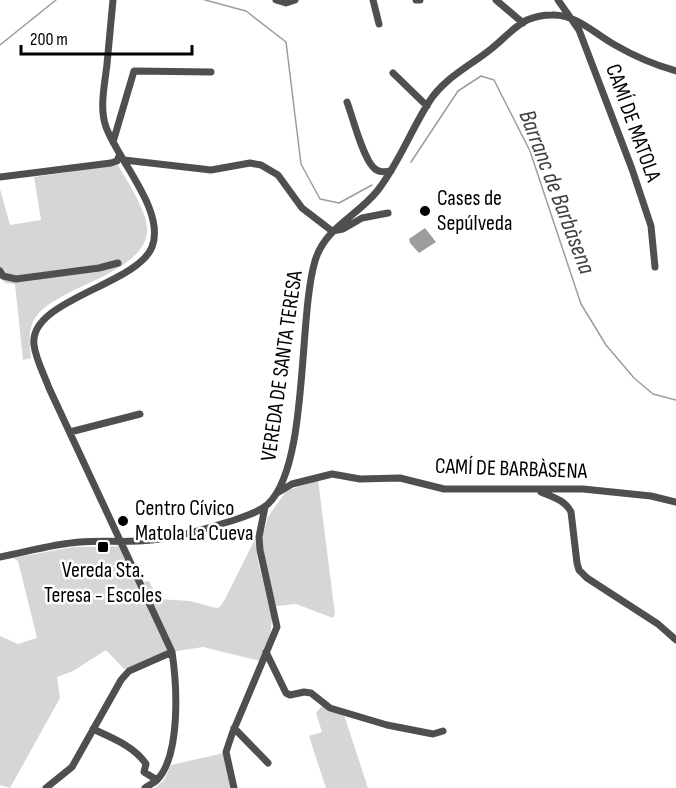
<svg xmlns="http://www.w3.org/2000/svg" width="676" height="788" viewBox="0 0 676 788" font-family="'Sofia Sans Condensed',sans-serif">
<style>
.green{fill:#d6d6d6}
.water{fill:#9d9d9d}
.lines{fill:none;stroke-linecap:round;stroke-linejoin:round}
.stream{stroke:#9d9d9d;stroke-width:1.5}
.street{stroke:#4f4f4f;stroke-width:7}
.poi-dot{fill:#000;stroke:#fff;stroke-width:2}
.labels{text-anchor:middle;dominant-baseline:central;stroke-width:5;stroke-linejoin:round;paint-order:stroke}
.street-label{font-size:22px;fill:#000;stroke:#fff}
.poi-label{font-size:22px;fill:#000;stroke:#fff;text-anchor:start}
.water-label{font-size:24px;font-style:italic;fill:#3e3e3e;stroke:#fff}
</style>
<rect width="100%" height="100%" fill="#fff"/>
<!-- green -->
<path class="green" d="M118,165c9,16 28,44 29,63 2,46 -92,58 -112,90 -8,13 -5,26 -4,40l-8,2 -8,-76 -10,-1 -5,-5v-89l10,36 31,-5 -7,-43z
M318,480l17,134 -2,4 -37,-14 -20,2 -13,-53 -1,-16 6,-20 18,-26z
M255,539l3,22 14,57 -2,20 -10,23 -57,-14 -26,4 -53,18 -18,-19 -33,21 -16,6 3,21 -50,90 -10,-3v-149l18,8 19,-6 -19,-77 -5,-3 60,-11 54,-1 17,36 5,-1 9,18 32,2 26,7 4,-1 4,-6z
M325,706l19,9 24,73h-42l-17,-52 13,-4 -6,-19 5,-6z
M224,753l10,35h-79l9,-8 7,-15z"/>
<!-- water -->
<path class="water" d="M425,228l11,14 -17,11 -9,-10 -1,-4z"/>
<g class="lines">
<!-- stream -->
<path class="stream" d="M205,0l41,11 40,31 15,122 19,35 19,4 33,-18
M0,45l56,-45
M411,162l47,-71 23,-15 13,4 36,71 51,153 25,41 28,33 19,16 23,6"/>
<!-- street -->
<path class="street" d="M113,0c-2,21 -4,42 -6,64 -2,19 -8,44 -1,63 12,33 60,84 46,120 -15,38 -124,53 -118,98 2,15 10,29 15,43l123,264c5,33 9,103 -15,128 -3,3 -8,5 -12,8
M276,0l10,3 9,-3
M373,0l6,24
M416,0h4
M496,0l27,23
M558,0l21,30 53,139 19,57 4,41
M393,73l34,33
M347,102c6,16 15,53 26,65 5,6 12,5 18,4
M113,142l21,-71 77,1
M124,160l87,10 39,-7 11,2 17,10 24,33 30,23 11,-2 19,-11 26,-5
M0,177l111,-14 6,-2 3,-7
M0,271l3,5 13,3 83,-11 19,-5
M70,432l70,-18
M541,492c12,5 24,8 30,20l6,51 2,7 8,8 71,46 18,16
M277,493l15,-9 40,-10 28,5 40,-1 44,11h139l68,7 25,6
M0,557c26,-5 53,-13 80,-15 24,-2 48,1 72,-2 27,-3 53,-11 79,-19 12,-4 27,-8 37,-17 41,-39 30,-185 47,-243 10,-34 43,-45 63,-71 21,-27 33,-60 51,-88 15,-24 41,-36 62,-53 12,-9 22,-22 36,-29 7,-3 16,-5 25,-5 24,-1 43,19 63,30 19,11 40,20 61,26
M266,652l20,41 4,2 14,-3 7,1 19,15 57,17 46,9 10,-3
M234,728l34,35
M93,729c19,9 41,17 53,35l-2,8 13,8
M46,788l26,-21 49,-87 8,-9 43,-19
M234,788l-8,-36 6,-18 45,-107 -17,-77 -1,-13 6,-30"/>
</g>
<!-- markers -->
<g class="poi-dot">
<circle cx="425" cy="211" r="6"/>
<circle cx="123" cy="521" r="6"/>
<rect x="97" y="541" width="12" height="12" rx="3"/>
</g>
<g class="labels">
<!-- street labels -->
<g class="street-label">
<text transform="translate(633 123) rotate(70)">CAMÍ DE MATOLA</text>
<text transform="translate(282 366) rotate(-82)">VEREDA DE SANTA TERESA</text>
<text transform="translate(511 469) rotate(2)">CAMÍ DE BARBÀSENA</text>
</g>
<!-- poi labels -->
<g class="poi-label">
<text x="437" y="198">Cases de<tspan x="437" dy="25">Sepúlveda</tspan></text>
<text x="135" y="508">Centro Cívico<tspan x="135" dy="25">Matola La Cueva</tspan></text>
<text x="103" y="570" text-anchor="middle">Vereda Sta.<tspan x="103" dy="25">Teresa - Escoles</tspan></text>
</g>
<!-- water labels -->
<g class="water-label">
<text transform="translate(557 192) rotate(69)">Barranc de Barbàsena</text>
</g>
</g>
<!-- scale -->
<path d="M21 45v9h171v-9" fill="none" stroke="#000000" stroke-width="3"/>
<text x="30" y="45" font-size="18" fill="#000000" stroke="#ffffff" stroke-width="4.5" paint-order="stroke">200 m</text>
</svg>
